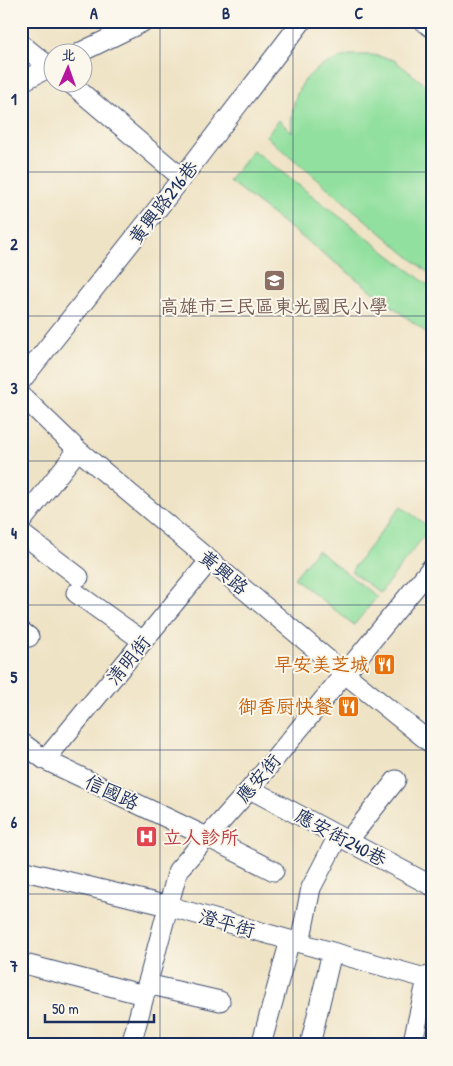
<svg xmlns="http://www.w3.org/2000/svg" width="453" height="1066" viewBox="0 0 453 1066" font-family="'Patrick Hand','LXGW WenKai TC',sans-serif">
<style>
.green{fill:#92e09f;stroke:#56887e}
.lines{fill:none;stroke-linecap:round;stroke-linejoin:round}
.minor-casing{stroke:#3b4a6d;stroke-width:21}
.minor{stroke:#fff;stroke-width:19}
.grid{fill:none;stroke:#1b2f5e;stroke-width:1;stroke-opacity:0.55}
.labels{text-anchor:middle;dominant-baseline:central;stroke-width:4;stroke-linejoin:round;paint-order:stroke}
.street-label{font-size:19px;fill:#1b2f5e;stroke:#fbf7ec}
.education-label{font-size:19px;fill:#785e54;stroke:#fbf7ec}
.food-label{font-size:19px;fill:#c56008;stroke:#fbf7ec;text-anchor:end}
.health-label{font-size:19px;fill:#be3a42;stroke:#fbf7ec;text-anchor:start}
.neatline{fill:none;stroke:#1b2f5e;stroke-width:2}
.grid-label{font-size:16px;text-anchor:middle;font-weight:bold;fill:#1b2f5e}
</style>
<rect width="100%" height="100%" fill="#fbf7ec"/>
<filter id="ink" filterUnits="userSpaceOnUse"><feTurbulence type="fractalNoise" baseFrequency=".02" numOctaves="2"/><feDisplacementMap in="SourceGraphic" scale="10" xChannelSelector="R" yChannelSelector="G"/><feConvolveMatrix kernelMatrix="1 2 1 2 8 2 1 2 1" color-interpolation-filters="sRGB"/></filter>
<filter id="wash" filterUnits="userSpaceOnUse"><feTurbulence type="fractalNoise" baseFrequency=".0096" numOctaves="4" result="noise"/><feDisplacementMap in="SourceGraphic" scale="20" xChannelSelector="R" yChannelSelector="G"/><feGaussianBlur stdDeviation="1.12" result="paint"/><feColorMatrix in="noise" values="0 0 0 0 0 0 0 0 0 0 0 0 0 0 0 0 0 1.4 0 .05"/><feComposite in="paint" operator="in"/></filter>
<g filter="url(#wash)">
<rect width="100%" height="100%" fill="#efe3c5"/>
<!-- green -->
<path class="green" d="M349,55h24l21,5 38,30v186l-166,-140 13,-16 13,13c-2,-32 7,-58 38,-71 6,-3 13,-5 19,-7z
M253,150l179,138v49l-203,-156z
M401,506l29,22 -50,65 -29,-22z
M317,550l60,47 -23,28 -60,-47z"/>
</g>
<g filter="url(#ink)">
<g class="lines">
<defs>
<path id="minor" d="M423,21l9,7
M21,44l31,25
M81,52l64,-31
M21,82l31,-16
M69,82l113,96
M21,381l161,-203 120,-157
M21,395l57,55 266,223 88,71
M21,522l57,-72
M21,533l58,44
M76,593l67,48
M21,631l8,6
M21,742l24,18 162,77 67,34
M45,760l165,-200
M250,789l182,97
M348,841l48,-61
M21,870l147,36 264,74
M300,943l11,-55 27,-52
M21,963l123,32
M147,984l73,17
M131,1045l47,-175 72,-81 182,-222
M261,1045l29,-105
M310,1045l22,-93
M412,1045l15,-66 5,-6"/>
</defs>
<!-- minor casing -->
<use href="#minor" class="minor-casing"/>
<!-- minor -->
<use href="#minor" class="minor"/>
</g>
</g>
<!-- grid -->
<path class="grid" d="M160,21v1024M293,21v1024M21,172h411M21,316h411M21,461h411M21,605h411M21,750h411M21,894h411"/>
<!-- icons -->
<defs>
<symbol id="school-square" viewBox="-11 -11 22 22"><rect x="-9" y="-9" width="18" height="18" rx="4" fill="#8d6e63" stroke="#fbf7ec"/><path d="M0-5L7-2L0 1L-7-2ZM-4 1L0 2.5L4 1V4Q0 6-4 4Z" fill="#fff"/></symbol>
<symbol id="restaurant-square" viewBox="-11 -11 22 22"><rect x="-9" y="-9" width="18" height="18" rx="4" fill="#e8710a" stroke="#fbf7ec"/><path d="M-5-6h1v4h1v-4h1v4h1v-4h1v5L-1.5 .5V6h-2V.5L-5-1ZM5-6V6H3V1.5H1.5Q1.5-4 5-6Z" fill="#fff"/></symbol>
<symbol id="hospital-square" viewBox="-11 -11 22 22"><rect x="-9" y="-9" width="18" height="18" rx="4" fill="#e0444e" stroke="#fbf7ec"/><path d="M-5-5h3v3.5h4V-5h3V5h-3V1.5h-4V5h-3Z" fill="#fff"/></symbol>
</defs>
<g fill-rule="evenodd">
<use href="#school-square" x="262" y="268" width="25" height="25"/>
<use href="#restaurant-square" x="372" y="652" width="25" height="25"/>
<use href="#restaurant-square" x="336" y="694" width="25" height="25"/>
<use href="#hospital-square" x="134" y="824" width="25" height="25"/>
</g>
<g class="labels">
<!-- street labels -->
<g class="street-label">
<text transform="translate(163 202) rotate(-52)">黃興路216巷</text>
<text transform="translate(224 572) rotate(40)">黃興路</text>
<text transform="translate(128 660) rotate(-51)">清明街</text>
<text transform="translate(258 778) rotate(-50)">應安街</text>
<text transform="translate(112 792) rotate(25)">信國路</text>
<text transform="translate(341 837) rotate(28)">應安街240巷</text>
<text transform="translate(227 923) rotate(16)">澄平街</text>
</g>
<!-- education labels -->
<g class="education-label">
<text x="274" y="306">高雄市三民區東光國民小學</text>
</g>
<!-- food labels -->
<g class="food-label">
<text x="369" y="664">早安美芝城</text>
<text x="333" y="706">御香厨快餐</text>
</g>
<!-- health labels -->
<g class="health-label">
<text x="163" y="837">立人診所</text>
</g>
</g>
<!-- margin -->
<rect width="453" height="1066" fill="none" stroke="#fbf7ec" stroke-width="55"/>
<!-- north arrow -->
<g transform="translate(68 68) rotate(2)"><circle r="24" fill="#fbf7ec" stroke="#a1a7b3"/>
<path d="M0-4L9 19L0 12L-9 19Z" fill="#b5179e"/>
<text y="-8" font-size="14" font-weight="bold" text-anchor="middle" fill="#1b2f5e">北</text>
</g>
<!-- scale -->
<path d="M45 1014v8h109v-8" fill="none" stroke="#1b2f5e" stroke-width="2.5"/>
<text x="52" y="1014" font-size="15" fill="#1b2f5e" stroke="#fbf7ec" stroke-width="4" paint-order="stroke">50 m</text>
<rect x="28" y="28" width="398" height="1010" class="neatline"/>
<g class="grid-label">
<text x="94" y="19">A</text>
<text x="226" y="19">B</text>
<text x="359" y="19">C</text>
<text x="14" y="105">1</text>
<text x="14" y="250">2</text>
<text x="14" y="394">3</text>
<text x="14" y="539">4</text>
<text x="14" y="683">5</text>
<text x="14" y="828">6</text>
<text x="14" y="972">7</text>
</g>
</svg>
